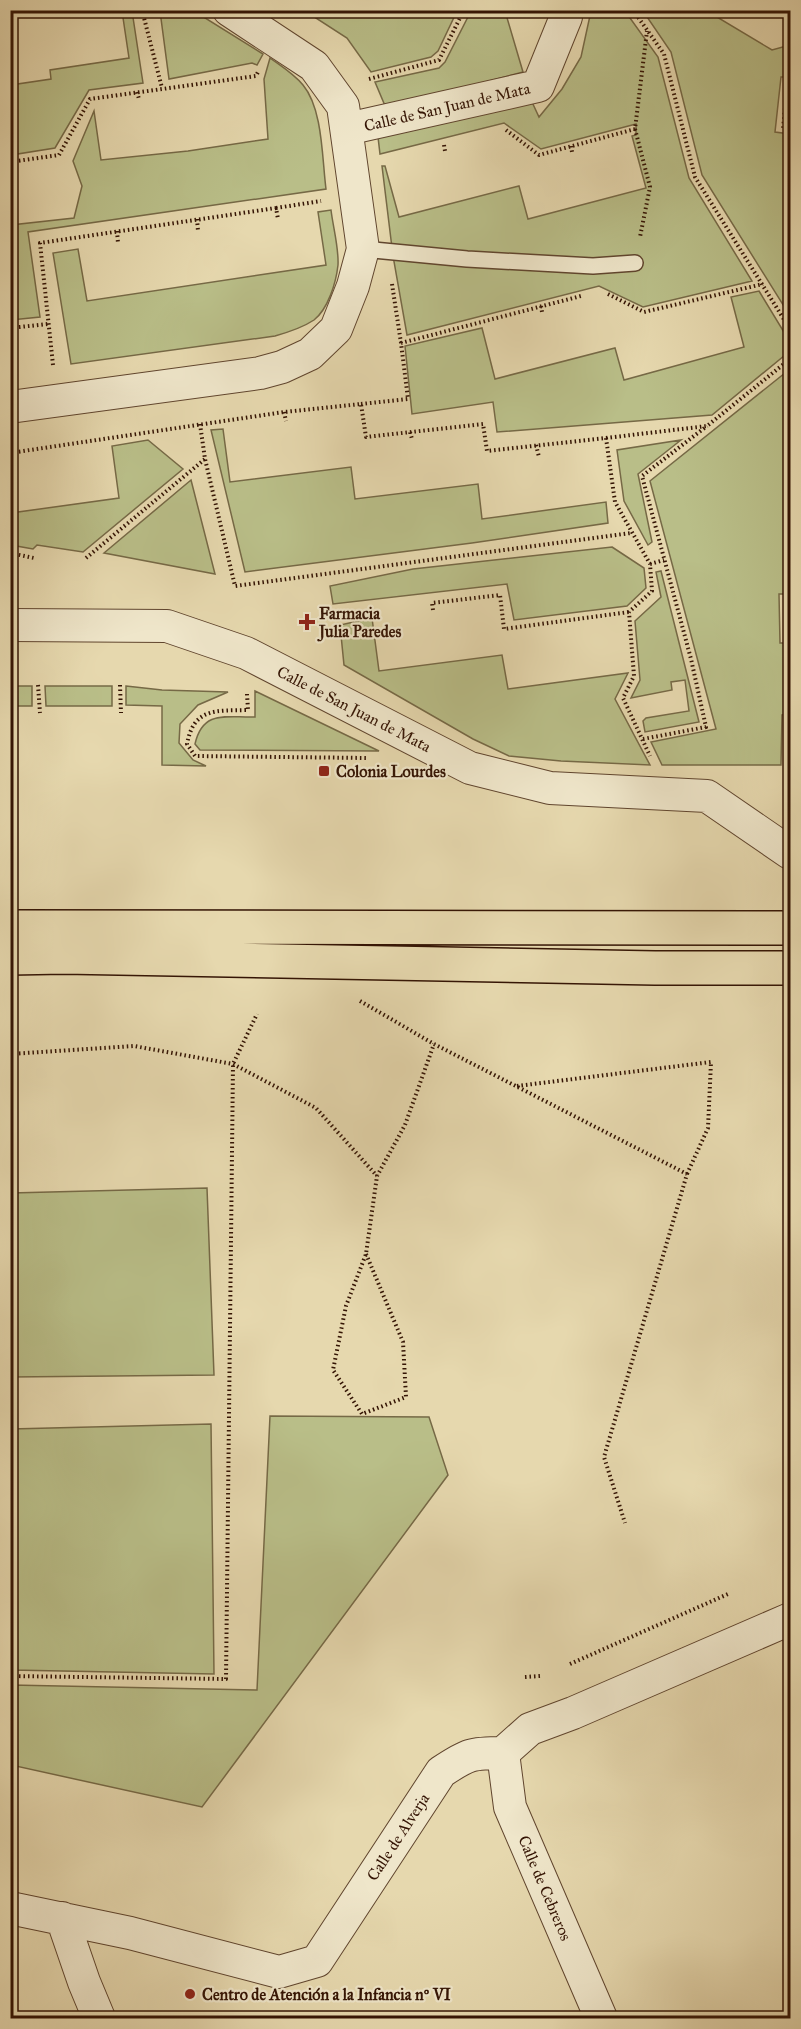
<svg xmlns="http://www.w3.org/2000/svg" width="801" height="2029" viewBox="0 0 801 2029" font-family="'IM FELL Great Primer',serif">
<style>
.green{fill:#b9be88;stroke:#766946;stroke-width:1.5}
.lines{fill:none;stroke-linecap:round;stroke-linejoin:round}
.service-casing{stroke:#60452e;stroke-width:18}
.minor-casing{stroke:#60452e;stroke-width:34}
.motorway-casing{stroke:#341404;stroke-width:36}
.path{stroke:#341404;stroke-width:4;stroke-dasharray:1.5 3;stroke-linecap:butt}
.service{stroke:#efe6ca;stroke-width:15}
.minor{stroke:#efe6ca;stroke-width:32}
.motorway{stroke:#e6d8ae;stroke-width:33}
.poi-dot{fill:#8f2418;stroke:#efe6ca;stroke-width:2}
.labels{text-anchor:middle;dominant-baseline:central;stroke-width:4.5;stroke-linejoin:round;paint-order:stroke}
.street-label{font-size:16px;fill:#341404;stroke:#efe6ca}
.poi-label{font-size:16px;font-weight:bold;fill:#341404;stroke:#efe6ca;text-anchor:start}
</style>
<rect width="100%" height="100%" fill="#e6d8ae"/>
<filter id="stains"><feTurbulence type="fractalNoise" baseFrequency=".00333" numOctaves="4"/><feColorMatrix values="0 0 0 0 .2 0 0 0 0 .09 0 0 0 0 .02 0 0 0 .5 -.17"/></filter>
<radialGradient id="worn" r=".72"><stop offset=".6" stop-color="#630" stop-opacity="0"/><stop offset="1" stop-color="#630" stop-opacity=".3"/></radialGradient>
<!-- green -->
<path class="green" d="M122,11h10l11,72 -54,7 -34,58 -44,7v-70l40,-6 -1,-9 79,-12z
M160,11h34l69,43 -6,11 -5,-2 -83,16z
M433,11l5,2 2,-2h17l-19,40 -7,6 -60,15 -24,-34 -42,-27z
M471,11h34l18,61 -137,36 -11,-26 64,-14 6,-6z
M591,11h34l33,46 31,121 63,103 -109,26 -44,-21 -192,49 -14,-79 -11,-90h3l14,51 120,-31 9,33 118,-31 -14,-52 4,-1v-11l-95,25 -37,-26 -124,31 -2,-17 154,-35 7,15 23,-28 19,-32z
M643,11h64l65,39 18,-5 -3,32h-6l-6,55 15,2v182l-88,-141 -31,-123z
M270,58c11,8 24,16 33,27 20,24 19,74 23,104l-298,43 12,85 -29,3v-95l63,-7 8,-32 -9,-25 21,-50 7,49 87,-9 80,-12 -4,-60z
M331,210c2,17 8,38 7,55 -2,18 -10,44 -24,55 -12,8 -25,12 -39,16l-204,28 -18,-111 25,-4 9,52 239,-36 -8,-53z
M759,291l31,51v9l-78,64 -215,17 -4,-30 -81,12 -7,-68 77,-18 13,51 120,-31 9,32 120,-33 -13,-50z
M790,369v225h-11l1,49h10v71l-8,1 -1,50h-119l-11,-23 65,-13 -66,-248z
M223,429l7,53 121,-15 4,32 123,-15 4,35 124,-17 2,21 -136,20 -227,29 -34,-142z
M148,440l35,29 -100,83 -46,-7 -4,4 -22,-4v-32l108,-15 -7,-52z
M681,440l-43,34 14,68 -4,3 -24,-44 -7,-51z
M191,480l24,94 -111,-21z
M612,547l32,21 2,20 -19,18 -113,14 -7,-36 -174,20 -3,-18 83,-17z
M661,571l38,151 -54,10 -2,-11 3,-3 43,-7 -4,-31 -14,2 1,8 -41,8 9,-18 -5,-59 26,-24 -5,-25z
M372,618l7,53 123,-16 6,34 120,-16 -13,26 35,66 -89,-4 -52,-5 -36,-17 -129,-74 -4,-40z
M11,686h21v20h-21z
M45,686h67v20h-66z
M126,686l36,4 66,2 -30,13 -18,19 -1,19 14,17 13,6 -44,-1v-59l-36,-1z
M255,691l124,60 -179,-1 -5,-6c8,-35 32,-26 60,-27z
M207,1188l7,187 -203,2v-184z
M270,1416l159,1 19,58 -246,332 -191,-42v-80l246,5z
M211,1424l3,250 -203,-4v-241z"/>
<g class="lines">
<defs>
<path id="service" d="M363,249l104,10 126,7 42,-3"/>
<path id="minor" d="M347,129l191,-43 28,-69 -2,-7
M10,407l250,-34 22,-6 28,-13 26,-25 17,-43 10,-37 -20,-143 -29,-40 -85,-56
M10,625l157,1 79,27 224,115 80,20 157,8 83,57
M503,1753l7,54 91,211
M10,1908l120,25 149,39 38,-11 124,-189c27,-18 30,-19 62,-19l27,-24 43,-16 217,-94
M62,1918l22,64 15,36"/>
<path id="motorway" d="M10,927l780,1
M10,958l54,-1 591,11h135"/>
</defs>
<!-- service casing -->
<use href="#service" class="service-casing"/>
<!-- minor casing -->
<use href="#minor" class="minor-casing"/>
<!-- motorway casing -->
<use href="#motorway" class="motorway-casing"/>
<!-- path -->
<path class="path" d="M80,10l1,3
M142,10l20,78
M633,10l31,44 31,123 95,152
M10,12l9,-2
M790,58l-3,28h3
M369,79l70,-19 25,-50
M787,86l-4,43 7,1
M137,92l2,7
M635,129l15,58 -10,50
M506,130l33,25 96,-26 12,-98
M444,145l1,6
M571,146l1,6
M10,162l49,-7 31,-56 166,-23 2,-4
M276,208l45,-7
M197,219l1,12
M117,231l1,12
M392,284l9,59
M608,294l36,18 119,-28
M541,306l1,6
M10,328l38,-4
M53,365l-13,-122 236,-35 2,11
M361,404l47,-5 -7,-56 180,-47
M284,412l2,9
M200,424l5,35 30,127 396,-53
M410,432l2,7
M606,438l101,-12 83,-67
M536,445l3,12
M10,453l274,-41 77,-8 5,33 117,-13 4,27 119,-13 9,64 35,62 2,27 -23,21 5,64 -11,22 27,58
M10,553l24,5
M86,558l119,-99
M650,564l14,-4
M433,610l-1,-7 68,-8 4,34 125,-17
M38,685l2,28
M120,685l1,28
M247,694l1,16c-32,1 -54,-3 -61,34l8,12 172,2
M643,739l63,-12 -15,-68 -49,-183 65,-50
M360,1001l74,43 253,130 -83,283 21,66
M10,1054l124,-8 99,18 83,44 61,68
M517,1086l194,-24 -3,66 -21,46
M366,1254l37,88 3,55 -44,17 -29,-44 13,-64 20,-52 11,-78 28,-51 29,-81
M570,1664l158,-70
M10,1676l216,3 7,-615 24,-50
M525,1677l15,-1"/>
<!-- service -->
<use href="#service" class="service"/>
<!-- minor -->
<use href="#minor" class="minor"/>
<!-- motorway -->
<use href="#motorway" class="motorway"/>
</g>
<!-- markers -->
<g class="poi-dot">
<path d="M304 613h6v6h6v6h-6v6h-6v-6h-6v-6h6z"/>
<rect x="318" y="765" width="12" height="12" rx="3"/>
<circle cx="190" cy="1994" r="6"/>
</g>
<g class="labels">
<!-- street labels -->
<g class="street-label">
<text transform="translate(447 107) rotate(-13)">Calle de San Juan de Mata</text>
<text transform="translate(354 709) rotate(27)">Calle de San Juan de Mata</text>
<text transform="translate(398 1837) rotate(-57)">Calle de Alverja</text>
<text transform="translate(545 1888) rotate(67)">Calle de Cebreros</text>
</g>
<!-- poi labels -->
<g class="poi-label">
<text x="319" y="613">Farmacia<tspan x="319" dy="18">Julia Paredes</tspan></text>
<text x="336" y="771">Colonia Lourdes</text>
<text x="202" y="1994">Centro de Atención a la Infancia nº VI</text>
</g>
</g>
<!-- margin -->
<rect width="801" height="2029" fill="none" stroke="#e6d8ae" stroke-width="36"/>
<rect x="12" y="12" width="777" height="2005" fill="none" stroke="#341404" stroke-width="3"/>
<rect x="18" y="18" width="765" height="1993" fill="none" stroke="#341404" stroke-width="1.5"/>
<rect width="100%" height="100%" filter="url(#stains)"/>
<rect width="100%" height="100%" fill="url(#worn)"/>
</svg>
